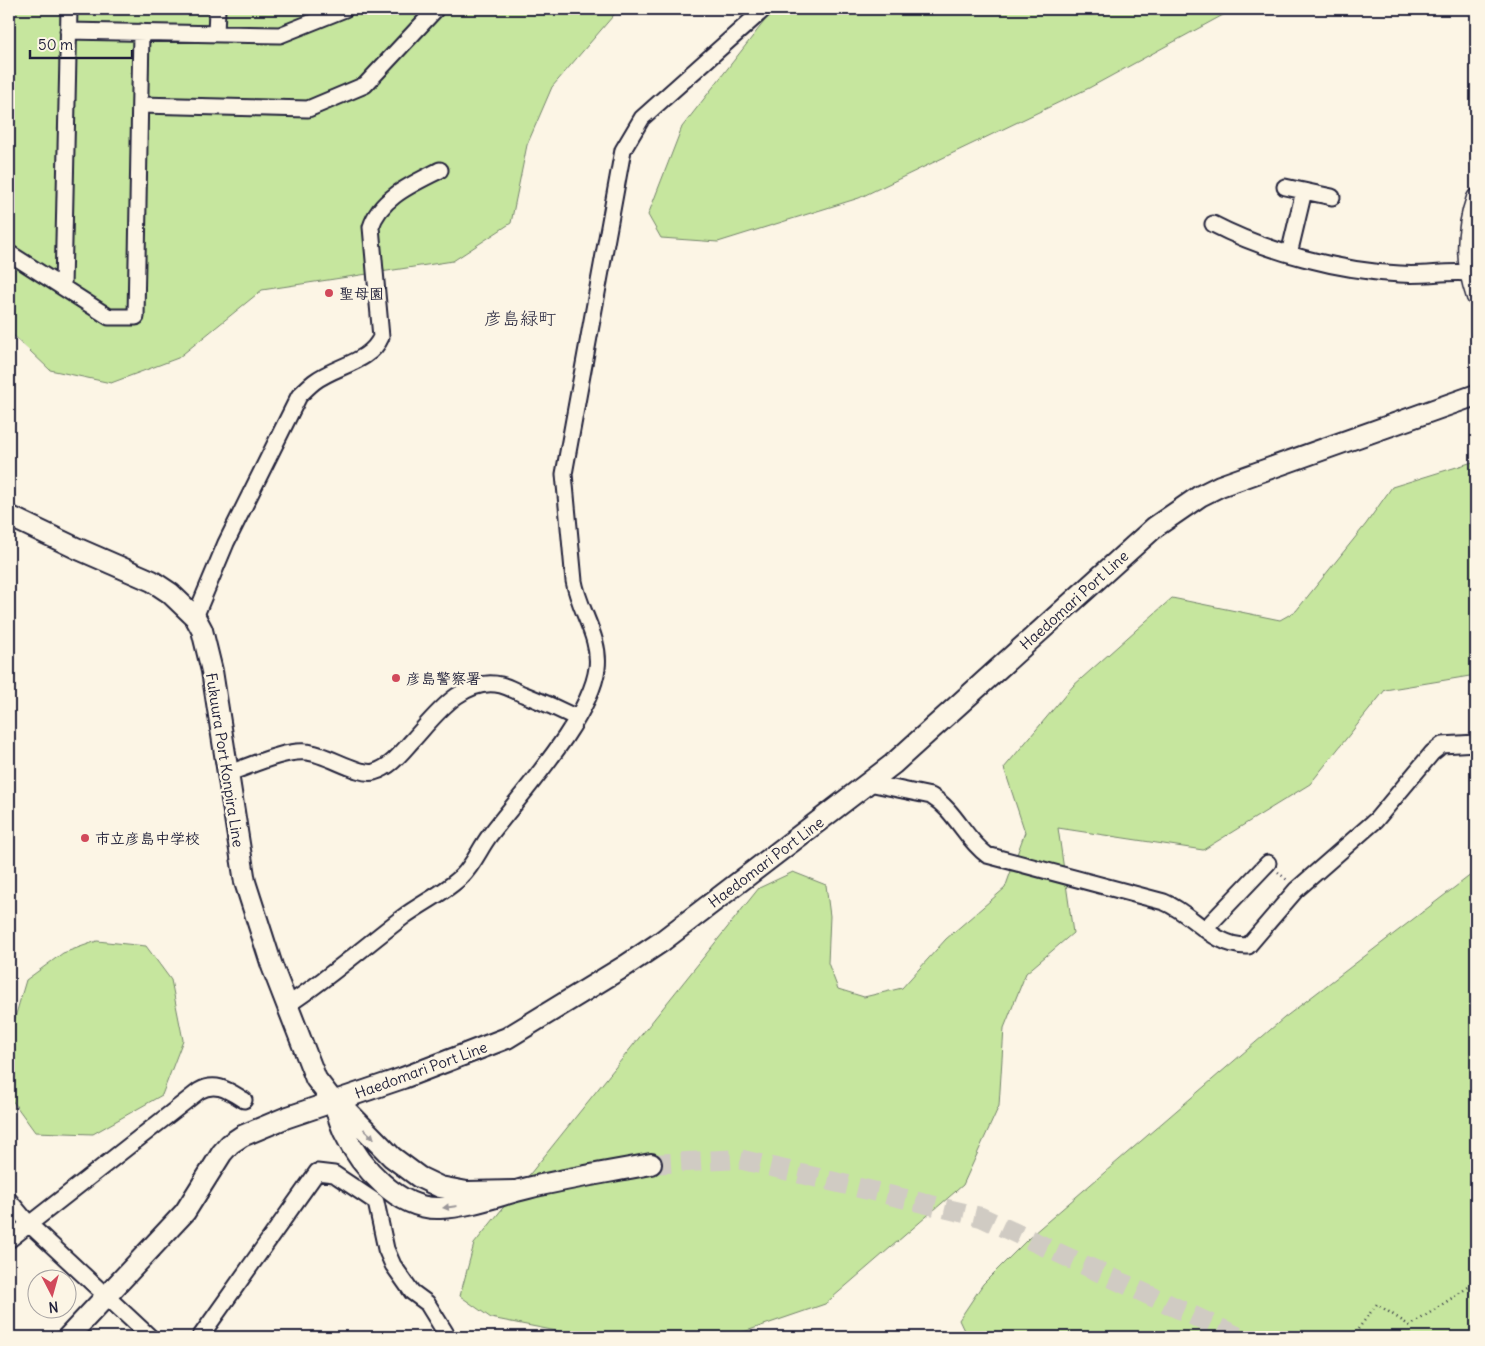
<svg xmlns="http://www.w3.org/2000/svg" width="1485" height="1346" viewBox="0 0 1485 1346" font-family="Delius,'Klee One',sans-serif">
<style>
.green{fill:#c6e69e;stroke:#74846c}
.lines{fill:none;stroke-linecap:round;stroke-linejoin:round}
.secondary-tunnel{stroke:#d0cbc3;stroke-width:20;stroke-dasharray:20 10;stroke-linecap:butt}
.minor-casing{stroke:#22223b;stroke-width:19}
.tertiary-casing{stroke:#22223b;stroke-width:21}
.secondary-casing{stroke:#22223b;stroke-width:24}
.path{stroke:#22223b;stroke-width:2.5;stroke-dasharray:1 4;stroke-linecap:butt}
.minor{stroke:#fcf5e5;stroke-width:15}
.tertiary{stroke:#fcf5e5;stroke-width:18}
.secondary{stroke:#fcf5e5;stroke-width:20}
.oneway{fill:#9a9698}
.poi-dot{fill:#d1495b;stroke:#fcf5e5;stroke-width:2}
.labels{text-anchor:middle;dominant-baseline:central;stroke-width:5;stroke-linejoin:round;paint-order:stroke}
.poi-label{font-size:15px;font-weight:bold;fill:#22223b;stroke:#fcf5e5;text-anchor:start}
.street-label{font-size:15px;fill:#22223b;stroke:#fcf5e5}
.quarter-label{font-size:18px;fill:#22223b;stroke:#fcf5e5}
</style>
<rect width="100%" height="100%" fill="#fcf5e5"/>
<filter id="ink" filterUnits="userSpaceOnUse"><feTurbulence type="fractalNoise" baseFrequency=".02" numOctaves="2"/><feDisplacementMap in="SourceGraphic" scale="10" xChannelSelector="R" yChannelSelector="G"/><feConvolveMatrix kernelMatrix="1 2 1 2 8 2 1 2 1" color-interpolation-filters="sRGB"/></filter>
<g filter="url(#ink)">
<!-- green -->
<path class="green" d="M9,9h102l13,3 73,-1 2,-2h420l-67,78 -25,58 -16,78 -58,38 -191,29 -84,68 -67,25 -61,-13 -41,-39z
M774,9h460l-145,79 -230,110 -141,44 -57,-4 -13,-23 34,-88z
M1476,461v214l-91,15 -75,94 -107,66 -145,-22 15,105 -47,40 -22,55 -5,78 -36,79 -138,119 -96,33h-142l-96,-19 -31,-22 14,-52 285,-356 34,-16 33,13 4,31 -2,47 10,26 26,8 38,-9 44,-49 59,-51 20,-56 -21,-64 69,-82 99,-88 108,22 16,-9 70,-87 26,-37z
M1476,871v466h-509l-8,-17 24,-36 50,-50 251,-216z
M97,941l49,5 25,34 12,60 -21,55 -69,39 -58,-2 -26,-36v-58l17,-58 37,-27z"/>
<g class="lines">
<!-- secondary-tunnel -->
<path class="secondary-tunnel" d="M651,1164l88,-5 242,58 258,120"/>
<defs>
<path id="minor" d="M68,31l212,4 65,-26
M216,34l1,-25
M140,105l168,4 57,-24 71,-76
M1285,187l47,10
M1213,224c54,28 127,47 187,50 23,2 46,-3 69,-1
M9,253l100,64h27l5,-285
M1289,254l15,-63
M63,287l6,-278
M195,617l31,-74 73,-147c5,-5 10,-10 15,-14 22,-17 56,-19 67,-45l-10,-110c9,-30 44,-44 69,-57
M229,773c21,-7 55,-23 77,-21 20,1 52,24 68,20 17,-5 27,-19 38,-31 22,-24 51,-65 89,-56 8,2 16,7 24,10 18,7 34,14 52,23
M869,783l62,13c25,15 33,42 56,59l177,47c30,12 49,45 84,44l48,-56 80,-70 56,-67 10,-8 34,-2
M1205,929l63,-66
M289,1004c40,-26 76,-58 114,-87 19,-14 43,-25 59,-41 12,-12 18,-28 28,-41 31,-41 101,-117 107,-167 4,-30 -18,-58 -23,-87l-10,-107 59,-324 19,-32 122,-109
M9,1200l20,24 121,113
M9,1240l190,-149c17,-10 30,0 45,9
M200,1337l117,-165 17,2 42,28 10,47 7,16 19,27 15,11 21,34"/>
<path id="tertiary" d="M1476,198c-12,34 -12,65 0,99"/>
<path id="secondary" d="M9,516l67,32 76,33 18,12 25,24 7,13 10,41 33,211 27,84 44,113 17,22 15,11 44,45 27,20 21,10 27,5 47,-1
M334,1103c3,10 6,20 10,29 16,34 54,78 96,76 29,-1 59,-13 88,-20 41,-10 82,-16 123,-24
M68,1337l117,-125 37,-59 8,-9 12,-8 43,-18 118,-40 104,-40 118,-72 36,-24 232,-178 262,-237 45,-31 20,-10 256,-91"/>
</defs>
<!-- minor casing -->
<use href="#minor" class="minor-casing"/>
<!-- tertiary casing -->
<use href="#tertiary" class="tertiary-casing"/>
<!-- secondary casing -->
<use href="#secondary" class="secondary-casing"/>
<!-- path -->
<path class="path" d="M1278,872l9,8
M1352,1337l25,-33 33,22 66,-44"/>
<!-- minor -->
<use href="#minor" class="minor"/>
<!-- tertiary -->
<use href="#tertiary" class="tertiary"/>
<!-- secondary -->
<use href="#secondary" class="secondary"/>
</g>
<!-- one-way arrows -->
<defs><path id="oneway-solid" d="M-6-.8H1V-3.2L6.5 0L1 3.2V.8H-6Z" transform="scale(1.25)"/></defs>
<g class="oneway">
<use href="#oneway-solid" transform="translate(369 1134) rotate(43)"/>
<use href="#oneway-solid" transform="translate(450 1207) rotate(173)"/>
</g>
</g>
<!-- markers -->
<g class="poi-dot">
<circle cx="329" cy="293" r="5"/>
<circle cx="396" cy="678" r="5"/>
<circle cx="85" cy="838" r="5"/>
</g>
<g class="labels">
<!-- poi labels -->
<g class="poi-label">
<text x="339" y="293">聖母園</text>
<text x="406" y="678">彦島警察署</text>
<text x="95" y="838">市立彦島中学校</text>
</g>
<!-- street labels -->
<g class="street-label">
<text transform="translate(1074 600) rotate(-42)">Haedomari Port Line</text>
<text transform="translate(225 760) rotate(81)">Fukuura Port Konpira Line</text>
<text transform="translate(766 862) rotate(-37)">Haedomari Port Line</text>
<text transform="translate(421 1070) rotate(-20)">Haedomari Port Line</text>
</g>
<!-- quarter labels -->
<g class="quarter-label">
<text x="520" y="318">彦島緑町</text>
</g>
</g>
<!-- margin -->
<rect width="1485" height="1346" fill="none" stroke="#fcf5e5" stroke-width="30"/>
<rect x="15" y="15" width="1455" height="1316" fill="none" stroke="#22223b" stroke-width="2" filter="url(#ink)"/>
<!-- north arrow -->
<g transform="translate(52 1294) rotate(174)"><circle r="24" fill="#fcf5e5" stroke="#a5a1a1"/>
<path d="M0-4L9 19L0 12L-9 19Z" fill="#d1495b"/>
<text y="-8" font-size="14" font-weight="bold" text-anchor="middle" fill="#22223b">N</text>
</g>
<!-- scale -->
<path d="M30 50v8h102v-8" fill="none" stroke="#22223b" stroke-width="2.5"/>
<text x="38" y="50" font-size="15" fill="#22223b" stroke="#fcf5e5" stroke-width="4" paint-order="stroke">50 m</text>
</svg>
